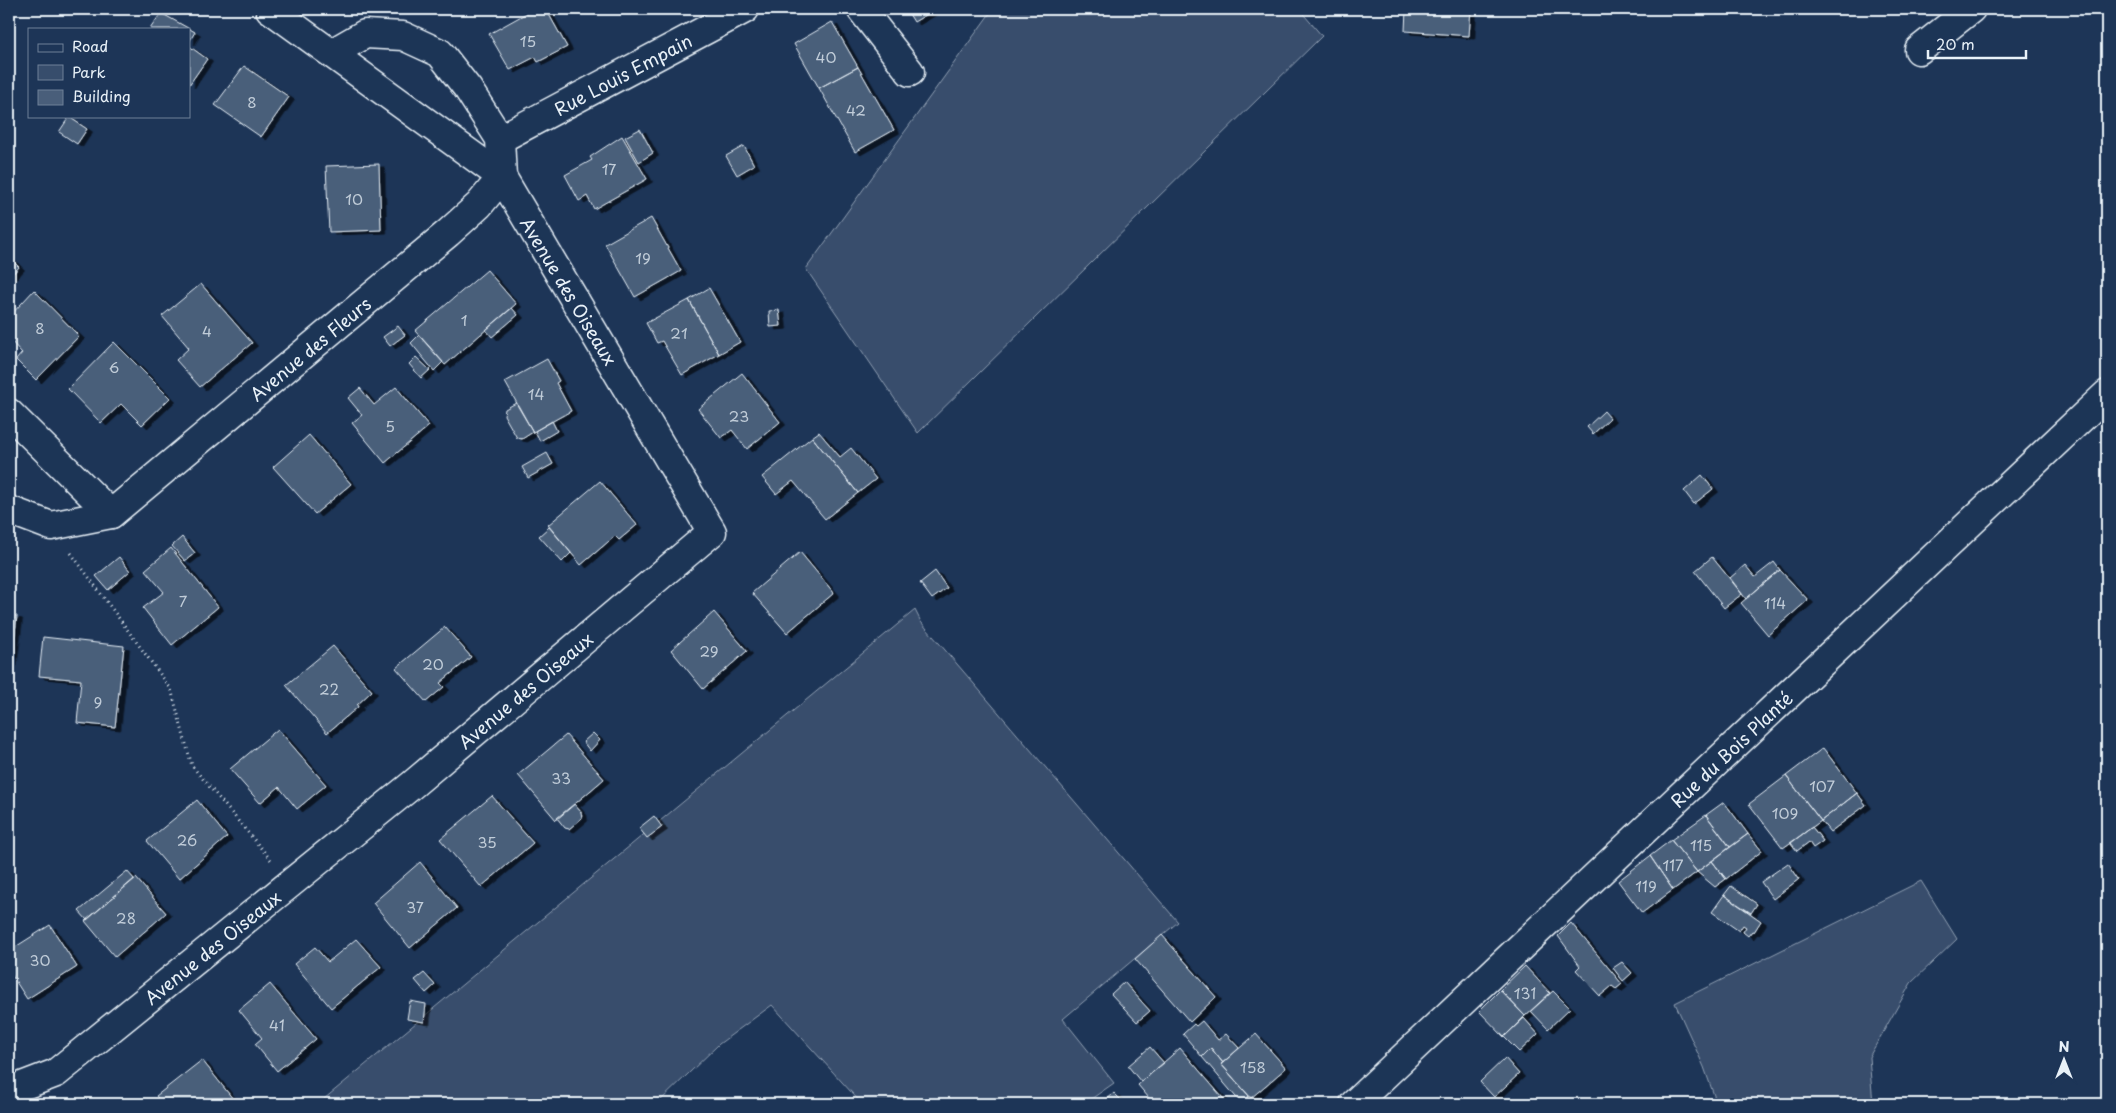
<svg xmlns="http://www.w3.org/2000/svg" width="2116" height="1113" viewBox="0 0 2116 1113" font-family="'Playpen Sans',sans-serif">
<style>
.green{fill:#374d6c;stroke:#909fb2}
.building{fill:#495e7a;stroke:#e8f1f8;filter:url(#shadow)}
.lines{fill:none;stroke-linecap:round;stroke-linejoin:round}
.minor-casing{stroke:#e8f1f8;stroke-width:31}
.path{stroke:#e8f1f8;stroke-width:3;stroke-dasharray:1 4;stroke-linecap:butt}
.minor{stroke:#1d3557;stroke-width:28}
.labels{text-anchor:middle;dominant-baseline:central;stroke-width:4;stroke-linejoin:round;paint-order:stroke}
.number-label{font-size:15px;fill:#c0ccd8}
.street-label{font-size:18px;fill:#e8f1f8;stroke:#1d3557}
</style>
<defs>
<filter id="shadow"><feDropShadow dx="5.5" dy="3" stdDeviation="0" flood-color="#0009"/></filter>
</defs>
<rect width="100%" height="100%" fill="#1d3557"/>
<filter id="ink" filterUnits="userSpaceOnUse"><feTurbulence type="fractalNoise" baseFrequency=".02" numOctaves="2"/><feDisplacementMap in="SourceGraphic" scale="10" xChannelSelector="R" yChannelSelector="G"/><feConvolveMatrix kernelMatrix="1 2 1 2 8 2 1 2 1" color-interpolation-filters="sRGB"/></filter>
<g filter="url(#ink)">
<!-- green -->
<path class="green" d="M993,9h306l23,27 -404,397 -112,-164z
M915,610l6,12 257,300 -115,97 51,64 -30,21h-222l-90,-99 -53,39 -62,60h-339z
M1921,881l36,58 -46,44 -42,74 4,47h-156l-13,-37 -29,-64z"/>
<!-- building -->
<path class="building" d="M534,9h12l21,38 -29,15 -3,-5 -25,13 -21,-36z
M906,9h30l-22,13z
M1406,9h65l-2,27 -64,-5z
M161,13l34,19 -6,10v-13h-39z
M832,22l26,45 -39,21 -25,-44z
M189,46l18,13 -18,26z
M244,66l45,31 -28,40 -46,-32z
M858,67l36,63 -39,22 -36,-64z
M69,117l18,12 -10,15 -18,-12z
M640,129l13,24 -14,9 -14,-25z
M622,136l25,43 -53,30 -7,-13 -8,5 -14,-26 27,-15 -2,-3z
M744,146l10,19 -17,10 -11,-19z
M379,164l2,66 -52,2 -3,-66z
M651,218l30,53 -46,26 -30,-53z
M9,257l10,10 -10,11z
M487,270l29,34 -71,61 -30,-34z
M201,284l51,59 -52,44 -24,-27 13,-12 -27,-32z
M709,288l31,54 -21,12 -30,-54z
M34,290l45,46 -43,44 -20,-20 6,-7 -13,-14v-22z
M689,300l30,54 -37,21 -20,-34 -5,2 -11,-20z
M512,308l6,7 -26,22 -6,-7z
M779,310l2,16 -11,1 -1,-16z
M398,326l7,9 -15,11 -7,-9z
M419,335l24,27 -9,9 -23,-28z
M114,342l56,56 -28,27 -21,-21 -20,19 -33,-34z
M416,357l14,13 -9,8 -12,-14z
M547,359l12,22 -3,2 15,28 -38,21 -28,-50z
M742,373l38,49 -33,27 -15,-19 -11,8 -23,-29z
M396,387l33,39 -44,37 -33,-40 10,-8 -14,-17 12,-10 14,17z
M516,403l17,29 -11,7 -5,-1 -13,-23 1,-6z
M1604,411l6,7 -17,16 -6,-7z
M552,421l5,10 -17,10 -5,-10z
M819,432l21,25 11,-9 25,31 -18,14 -46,-56z
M309,435l42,49 -36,30 -42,-47z
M812,437l46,56 -33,26 -32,-38 -17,13 -14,-17z
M547,453l6,11 -25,14 -6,-11z
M1702,475l11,14 -19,15 -10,-13z
M600,481l37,44 -18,15 -4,-4 -34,29 -33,-40z
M549,527l22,26 -9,9 -23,-26z
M182,537l13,16 -10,8 -13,-15z
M171,548l47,59 -46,38 -29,-37 21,-16 -19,-22z
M800,552l34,41 -47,40 -35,-40z
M119,557l11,14 -22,19 -12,-14z
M1712,557l30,37 -18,14 -29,-37z
M1774,562l6,8 -34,29 -16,-21 15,-13 10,12z
M1780,570l28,30 -40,35 -27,-32z
M935,571l12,17 -15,11 -12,-16z
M714,612l33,39 -44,38 -32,-39z
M9,615l8,1 -6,47h-2z
M445,627l26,30 -31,26 4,4 -18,15 -30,-34z
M43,637l81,9 -9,81 -38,-4 4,-43 -42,-4z
M333,646l39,45 -15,14 1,2 -31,26 -41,-48z
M278,729l48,56 -29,24 -18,-22 -19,16 -30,-34z
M593,733l7,7 -10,11 -7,-9z
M566,735l38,44 -48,41 -38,-45z
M1823,748l34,45 -36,28 -35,-45z
M1786,776l35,45 -38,27 -34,-44z
M1857,793l9,12 -36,27 -9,-11z
M492,796l41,47 -52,44 -41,-48z
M197,800l30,37 -48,42 -32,-38z
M1724,802l24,32 -18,13 -24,-32z
M574,804l7,8 1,6 -13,11 -4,-1 -8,-10z
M1706,815l24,32 -33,25 -26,-32z
M654,816l8,11 -15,11 -8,-10z
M1812,827l11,14 -10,7 -4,-6 -12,9 -6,-8z
M1748,834l14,17 -36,28 -14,-18z
M1671,840l26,32 -24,18 -23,-34z
M1650,856l23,34 -31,23 -24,-32z
M1712,861l14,18 -11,8 -18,-15z
M420,862l37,46 -47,40 -37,-45z
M1788,863l11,16 -26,20 -12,-17z
M127,871l7,8 -47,41 -8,-9z
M136,878l30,35 -51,44 -30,-36z
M1731,886l26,18 -6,9 -27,-18z
M1724,895l37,26 -7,11 -2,-1 -4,5 -5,-4 3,-5 -3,-2 -4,6 -27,-19z
M1571,923l51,61 -6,5 -4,-3 -12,10 -24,-26 4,-4 -22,-30z
M50,925l27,42 -50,32 -18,-28v-20z
M1162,935l54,62 -26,25 -55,-63z
M356,939l25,28 -50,41 -37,-44 21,-17 13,15z
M1622,962l10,11 -9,8 -10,-13z
M1525,966l25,27 -25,23 -25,-26z
M424,973l11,12 -9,8 -11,-13z
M1124,982l26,29 -13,11 -26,-28z
M270,984l46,55 -39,32 -22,-27 7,-6 -23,-28z
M1500,990l25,26 -21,21 -25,-26z
M1553,991l17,17 -22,21 -17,-18z
M410,1001l16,3 -2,18 -17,-3z
M1524,1018l14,16 -19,18 -15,-15z
M1202,1021l16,19 8,-6 13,14 -16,15 -12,-15 -9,9 -19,-23 11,-10 2,2z
M1256,1034l30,34 -35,30 -30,-34z
M1150,1047l14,16 -23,19 -13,-16z
M1180,1048l48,56h-74l-16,-19z
M1211,1048l12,15 -2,1 28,32 -8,7 -39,-46z
M1505,1058l14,16 -25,23 -14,-15z
M202,1060l35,44h-74l-7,-8z
M1114,1093l11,11h-23z"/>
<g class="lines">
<defs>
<g id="minor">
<path d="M861,9l49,63"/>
<path d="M1919,50l52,-41"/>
<path id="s1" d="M500,139l245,-130"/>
<path d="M9,413l102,101"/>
<path id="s2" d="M9,510l42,16 60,-12 337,-281 31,-28 23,-28 -2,-38 -32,-50 -28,-36 -37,-17 -38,-2 -33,19"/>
<path id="s3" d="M9,1091l47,-18 356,-288 300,-253 -210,-355 -232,-168"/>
<path id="s4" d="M1354,1104l753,-710"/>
</g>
</defs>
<!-- minor casing -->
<use href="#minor" class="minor-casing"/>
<!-- path -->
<path class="path" d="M71,553l100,136 21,77 79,94"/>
<!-- minor -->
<use href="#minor" class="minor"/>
</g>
</g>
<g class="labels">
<!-- number labels -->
<g class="number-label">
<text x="528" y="40">15</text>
<text x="826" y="56">40</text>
<text x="252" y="101">8</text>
<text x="856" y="109">42</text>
<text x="609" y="168">17</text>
<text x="354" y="198">10</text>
<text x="643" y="257">19</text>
<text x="464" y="319">1</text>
<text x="40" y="327">8</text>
<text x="207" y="330">4</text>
<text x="679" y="332">21</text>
<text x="114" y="366">6</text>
<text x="536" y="393">14</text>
<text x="739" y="415">23</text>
<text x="390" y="425">5</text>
<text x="183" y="600">7</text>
<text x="1775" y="602">114</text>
<text x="709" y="650">29</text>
<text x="433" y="663">20</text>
<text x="329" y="688">22</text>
<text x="98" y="701">9</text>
<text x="561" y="777">33</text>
<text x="1822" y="785">107</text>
<text x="1785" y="812">109</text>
<text x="187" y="839">26</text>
<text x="487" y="841">35</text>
<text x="1701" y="844">115</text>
<text x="1673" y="864">117</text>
<text x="1646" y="885">119</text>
<text x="415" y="906">37</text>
<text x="126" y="917">28</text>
<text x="40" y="959">30</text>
<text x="1525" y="992">131</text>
<text x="277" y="1024">41</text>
<text x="1253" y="1066">158</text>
</g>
<!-- street labels -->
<g class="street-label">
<text stroke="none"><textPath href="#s1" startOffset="139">Rue Louis Empain</textPath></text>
<text transform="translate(569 291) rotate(59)">Avenue des Oiseaux</text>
<text stroke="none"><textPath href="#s2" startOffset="365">Avenue des Fleurs</textPath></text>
<text stroke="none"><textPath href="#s3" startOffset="656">Avenue des Oiseaux</textPath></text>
<text stroke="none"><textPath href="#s4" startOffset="518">Rue du Bois Planté</textPath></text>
<text stroke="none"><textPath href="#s3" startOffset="251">Avenue des Oiseaux</textPath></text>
</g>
</g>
<!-- margin -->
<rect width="2116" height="1113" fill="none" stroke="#1d3557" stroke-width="30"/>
<rect x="15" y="15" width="2086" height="1083" fill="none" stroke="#e8f1f8" stroke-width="2" filter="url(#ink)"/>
<!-- legend -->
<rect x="28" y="28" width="162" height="90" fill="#1d3557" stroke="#6e8097"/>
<rect x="38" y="44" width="25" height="8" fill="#1d3557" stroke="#6e8097"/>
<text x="72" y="52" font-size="15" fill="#e8f1f8">Road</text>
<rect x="38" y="65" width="25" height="15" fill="#374d6c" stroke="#6e8097"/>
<text x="72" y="78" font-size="15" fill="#e8f1f8">Park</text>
<rect x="38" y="90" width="25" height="15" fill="#495e7a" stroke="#6e8097"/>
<text x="72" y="102" font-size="15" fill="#e8f1f8">Building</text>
<!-- north arrow -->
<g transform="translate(2064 1060)" stroke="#1d3557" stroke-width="4" paint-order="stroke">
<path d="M0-4L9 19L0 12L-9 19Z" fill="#e8f1f8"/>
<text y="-8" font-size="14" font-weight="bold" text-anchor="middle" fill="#e8f1f8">N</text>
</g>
<!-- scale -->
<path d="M1928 50v8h98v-8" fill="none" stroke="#e8f1f8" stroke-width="2.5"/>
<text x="1936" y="50" font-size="15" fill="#e8f1f8" stroke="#1d3557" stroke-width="4" paint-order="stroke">20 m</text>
</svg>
